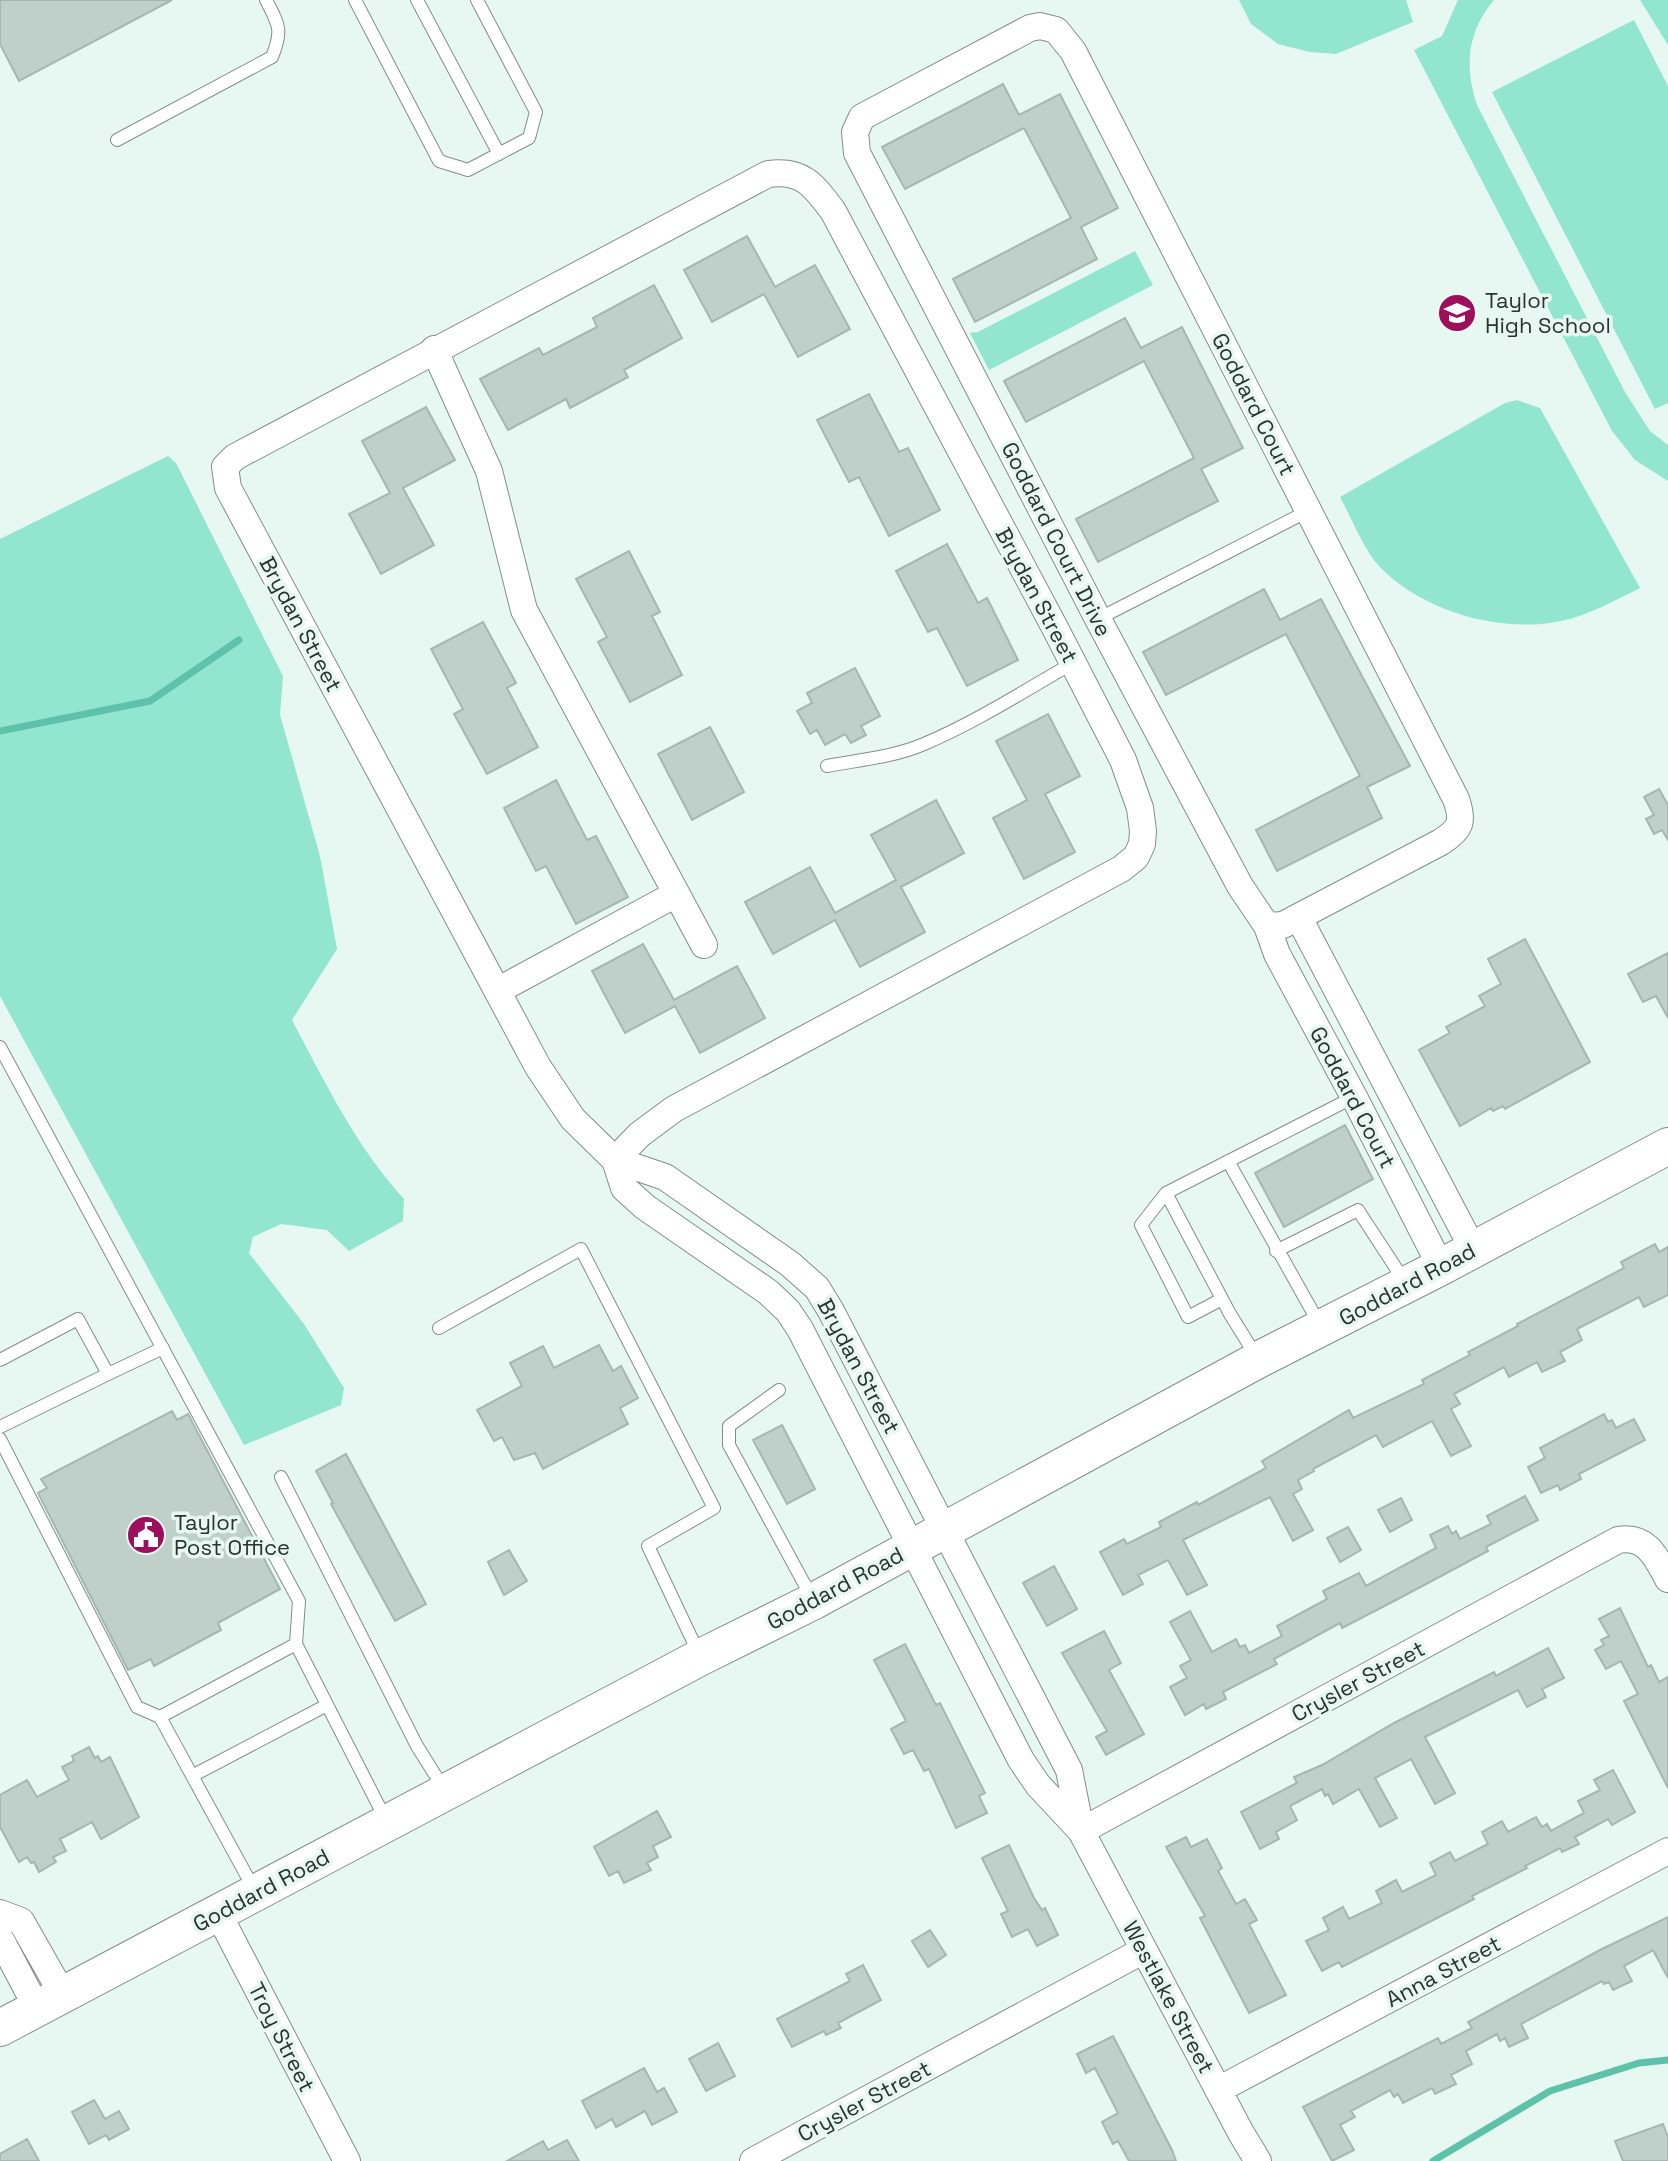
<svg xmlns="http://www.w3.org/2000/svg" width="1668" height="2161" viewBox="0 0 1668 2161" font-family="'Space Grotesk',sans-serif">
<style>
.green{fill:#92e5cf}
.lines{fill:none;stroke-linecap:round;stroke-linejoin:round}
.stream{stroke:#5ec2aa;stroke-width:7}
.building{fill:#bfcfca;stroke:#a6b6b1;stroke-width:2}
.lane-casing{stroke:#808f8b;stroke-width:14}
.street-casing{stroke:#808f8b;stroke-width:28}
.secondary-casing{stroke:#808f8b;stroke-width:38}
.lane{stroke:#fff;stroke-width:12}
.street{stroke:#fff;stroke-width:26}
.secondary{stroke:#fff;stroke-width:36}
.labels{text-anchor:middle;dominant-baseline:central;stroke-width:7;stroke-linejoin:round;paint-order:stroke}
.poi-label{font-size:22px;fill:#2c3230;stroke:#e7f8f3;text-anchor:start}
.street-label{font-size:22px;fill:#2c3230;stroke:#e7f8f3}
</style>
<rect width="100%" height="100%" fill="#e7f8f3"/>
<!-- green -->
<path class="green" d="M1239,0h167l7,22 -77,32 -26,-2 -32,-8 -27,-20z
M1458,0h36c-27,32 -30,67 -17,105l148,287 25,39 18,14v36l-33,-21 -23,-29 -198,-381 28,-14z
M1640,0h28v45z
M1634,20l34,66v317l-13,6 -163,-317z
M1135,251l18,34 -164,85 -19,-37 8,-1z
M1517,400l23,8 100,180c-26,13 -51,27 -79,33 -60,13 -140,-10 -182,-55 -15,-16 -28,-49 -39,-69l165,-94z
M168,456l8,7 107,213 -3,39 40,141 17,93 -45,71c34,64 63,125 112,179l-1,22 -54,30 -22,-21 -46,-6 -28,13 -4,16 55,71 40,64 -3,17 -97,40 -244,-449v-457z"/>
<g class="lines">
<!-- stream -->
<path class="stream" d="M0,731l150,-30 89,-61
M1433,2161l117,-70 89,-28 29,-3"/>
</g>
<!-- building -->
<path class="building" d="M0,0h172l-153,81 -19,-37z
M1003,84l16,31 41,-21 58,114 -37,19 16,32 -122,63 -22,-43 118,-61 -26,-50 -21,-40 -119,61 -23,-42z
M747,236l28,51 40,-22 35,64 -52,28 -34,-63 -52,28 -28,-52z
M654,285l28,53 -58,32 4,7 -58,31 -4,-9 -58,31 -28,-51 59,-31 4,7 54,-28 -4,-9z
M1125,318l16,30 41,-21 61,121 -42,21 17,32 -120,61 -22,-43 118,-61 -50,-97 -118,61 -22,-41z
M869,394l30,58 9,-4 32,62 -51,26 -30,-59 -10,5 -32,-62z
M426,407l29,53 -52,28 31,57 -53,29 -32,-60 41,-21 -28,-52z
M947,544l31,59 9,-5 31,62 -51,26 -30,-58 -9,4 -32,-61z
M629,551l31,61 -8,4 30,59 -52,27 -32,-60 9,-5 -31,-58z
M1264,589l16,31 41,-21 89,167 -43,21 15,31 -105,53 -21,-41 104,-54 -74,-142 -120,61 -23,-43z
M483,622l33,61 -9,5 31,59 -51,27 -33,-60 9,-5 -32,-60z
M855,668l25,48 -19,10 5,9 -15,8 -6,-9 -20,11 -8,-15 -7,4 -13,-23 15,-8 -5,-10z
M1048,714l32,62 -35,18 30,58 -51,27 -31,-61 34,-18 -31,-59z
M710,727l34,65 -52,28 -34,-66z
M556,780l31,60 9,-4 32,61 -52,27 -30,-58 -10,5 -32,-63z
M1659,789l9,16v35l-6,-10 -8,4 -8,-15 8,-4 -10,-18z
M936,800l28,53 -63,34 24,45 -65,35 -25,-47 -62,34 -28,-52 65,-35 25,46 61,-33 -25,-45z
M1525,939l65,123 -85,47 -2,-3 -10,5 -2,-3 -31,18 -41,-76 31,-17 -4,-6 39,-21 -6,-10 22,-12 -13,-25z
M643,944l31,56 63,-34 28,52 -65,35 -25,-47 -50,27 -33,-62z
M1668,953v65l-12,-22 -13,6 -15,-28z
M1345,1125l28,54 -89,48 -29,-54z
M1655,1244l4,8 9,-5v48l-24,12 -5,-10 -62,32 5,11 -22,12 5,9 -23,11 -5,-10 -28,15 -5,-10 -50,27 6,10 -9,5 20,37 -20,10 -19,-35 -49,26 -7,-12 -63,34 1,2 -16,9 4,9 -9,5 20,36 -20,11 -23,-44 -87,43 24,45 -20,10 -19,-35 -30,15 5,9 -20,11 -23,-43 24,-13 3,5 34,-17 -2,-5 38,-20 1,3 68,-37 -4,-7 87,-51 4,8 71,-34 -2,-4 48,-25 -2,-3 50,-26 -1,-2 107,-56 -3,-6z
M599,1345l14,26 8,-5 17,32 -18,10 8,16 -85,45 -8,-16 -21,7 -12,-23 -8,4 -17,-31 45,-24 -12,-23 33,-17 11,22z
M172,1411l5,9 11,-6 92,175 -62,34 3,7 -67,36 -3,-7 -23,11 -90,-177 9,-5 -6,-9z
M1604,1414l4,8 4,-2 4,8 18,-9 11,21 -66,34 2,5 -21,11 -2,-5 -17,8 -13,-26 17,-9 -5,-10z
M782,1425l33,64 -28,15 -34,-64z
M346,1454l80,150 -31,17 -64,-117 2,-1 -17,-32z
M1525,1496l13,24 -52,27 2,4 -92,49 -54,28 -2,-5 -66,36 3,5 -54,28 3,7 -20,10 -2,-5 -19,11 -15,-28 17,-9 -7,-12 11,-6 -21,-38 20,-11 22,41 24,-13 4,8 5,-2 4,8 33,-17 -5,-10 50,-27 -4,-8 36,-18 7,13 70,-38 -6,-13 18,-9 4,8 4,-3 4,8 31,-15 -4,-8z
M1401,1498l11,22 -22,12 -12,-22z
M1348,1527l13,23 -21,12 -13,-24z
M509,1550l18,31 -23,14 -16,-33z
M1054,1566l23,43 -30,17 -24,-43z
M1620,1608l28,59 3,-2 8,17 9,-5v111l-44,-87 14,-7 -17,-33 -15,8 -11,-19 9,-5 -3,-5 8,-4 -10,-17z
M1104,1631l17,32 -12,7 35,64 -38,21 -10,-18 11,-6 -45,-78z
M905,1644l31,61 4,-2 45,90 -6,3 8,17 -31,15 -27,-59 -5,2 -11,-21 -9,4 -13,-25 15,-8 -32,-61z
M1548,1648l16,30 -22,11 4,8 -19,10 -9,-17 -93,47 30,56 -20,11 -24,-45 -36,19 22,40 -17,9 -21,-38 -26,15 -5,-10 -3,2 -3,-7 -32,17 7,14 -21,12 3,7 -19,10 -19,-37 56,-29 -3,-6 28,-12 72,-42 100,-51 2,4z
M89,1747l6,11 3,-2 3,6 9,-5 29,60 -38,22 -9,-17 -32,17 6,12 -13,6 3,5 -17,10 -5,-10 -3,1 -4,-6 -8,5 -19,-35v-32l27,-15 10,17 32,-17 -7,-13 12,-6 -2,-5z
M1613,1770l22,42 -23,13 -4,-6 -33,18 4,7 -17,8 -2,-4 -35,18 2,2 -55,28 2,3 -132,68 -3,-5 -17,9 -16,-30 23,-11 -6,-12 20,-11 6,12 33,-16 -6,-12 20,-11 6,12 34,-17 -6,-12 20,-11 5,9 33,-17 -6,-12 20,-11 6,11 28,-15 6,10 5,-3 4,7 33,-18 -6,-12 22,-11 -6,-10z
M657,1811l14,26 -18,9 5,11 -11,6 4,7 -27,13 -6,-12 -9,5 -15,-29z
M1186,1837l5,10 16,-8 15,29 -4,3 18,33 9,-5 12,21 -8,4 37,71 -37,18 -49,-95 5,-2 -39,-69z
M1009,1845l25,53 8,12 3,-2 13,27 -21,11 -9,-17 -16,8 -11,-23 7,-3 -26,-53z
M1668,1917v61l-15,-28 -29,16 8,15 -19,9 -4,-8 -5,2 -2,-3 -81,43 7,14 -19,9 -4,-9 -5,3 -3,-7 -31,17 6,13 -21,11 5,9 -21,10 -3,-6 -29,15 -5,-9 -4,3 -4,-7 -39,21 4,6 -15,8 14,25 -22,11 -29,-54 135,-69 3,6 31,-16 -4,-6 132,-72z
M930,1930l16,25 -18,12 -16,-26z
M863,1965l18,35 -43,23 3,5 -15,7 -2,-4 -32,16 -15,-28 73,-38 -4,-7z
M1113,2036l59,114 4,11h-47l-11,-20 -5,3 -11,-22 16,-9 -23,-45 -9,5 -9,-19z
M718,2043l17,33 -29,15 -17,-32z
M644,2068l13,24 7,-4 13,24 -25,13 -7,-14 -29,16 -4,-8 -16,9 -14,-27z
M94,2100l11,19 14,-8 10,18 -20,11 -3,-5 -17,9 -17,-32z
M1663,2124l5,13v24h-45l-8,-20z
M27,2139l12,22h-39v-7z
M567,2140l12,21h-72l36,-20 5,9z"/>
<g class="lines">
<defs>
<path id="lane" d="M355,0l84,161 29,9 61,-32 7,-26 -59,-112
M417,0l82,154
M117,140l155,-83c11,-27 7,-32 -6,-57
M1098,619l210,-108
M827,766c32,-6 67,-9 97,-22 52,-22 100,-53 149,-81
M0,1047l299,554 -3,43 90,176
M1228,1161l92,164
M1166,1193l64,121 28,45
M1276,1251l82,-41 47,72
M1222,1299l-34,18 -47,-92 25,-32 188,-96
M439,1328l142,-79 133,259 -66,38 51,108
M0,1360l78,-41 30,55 -108,53
M108,1374l55,-26
M779,1390l-50,36v19l83,153
M0,1439l137,268 23,10 95,174
M281,1477l136,269 27,43
M160,1717l136,-73
M192,1776l135,-71"/>
<path id="street" d="M1040,26l16,4 17,21 383,748c8,23 5,30 -15,43l-158,83 -16,1 -27,-40 -142,-267 -241,-466 -2,-21 7,-15 168,-89z
M434,349l55,122 35,139 180,335
M1299,918l174,331
M1267,926l10,28 77,143 87,170
M497,991l179,-97
M615,1160l24,-25 35,-26 447,-240 15,-12 6,-13 1,-13 -3,-23 -17,-48 -68,-132 -222,-417c-19,-25 -30,-42 -65,-37l-533,283 -10,10 3,21 310,579 35,52 42,41 50,17 125,87 27,24 14,23 238,459 12,61
M615,1160l9,28 21,19 123,85 20,19 12,18 221,431 17,25 43,46 160,302 17,28
M1081,1831l537,-291c29,-5 38,17 50,39
M0,1913l21,8 42,74
M218,1913l129,248
M0,1938l37,70
M1218,2090l450,-239
M753,2161l391,-211"/>
<path id="secondary" d="M0,2028l701,-371 113,-56 444,-241 183,-93 227,-121"/>
</defs>
<!-- lane casing -->
<use href="#lane" class="lane-casing"/>
<!-- street casing -->
<use href="#street" class="street-casing"/>
<!-- secondary casing -->
<use href="#secondary" class="secondary-casing"/>
<!-- lane -->
<use href="#lane" class="lane"/>
<!-- street -->
<use href="#street" class="street"/>
<!-- secondary -->
<use href="#secondary" class="secondary"/>
</g>
<!-- icons -->
<defs>
<symbol id="school-disc" viewBox="-11 -11 22 22"><circle r="9.5" fill="#9d0f5c" stroke="#e7f8f3"/><path d="M0-5L7-2L0 1L-7-2ZM-4 1L0 2.5L4 1V4Q0 6-4 4Z" fill="#fff"/></symbol>
<symbol id="civic-disc" viewBox="-11 -11 22 22"><circle r="9.5" fill="#9d0f5c" stroke="#e7f8f3"/><path d="M-.6-6.5H3V-4.5H.6V-3L4-1V1h2V6H-6V1h2V-1L-.6-3ZM-1.2 2.5V6h2.4V2.5Z" fill="#fff"/></symbol>
</defs>
<g fill-rule="evenodd">
<use href="#school-disc" x="1435" y="291" width="44" height="44"/>
<use href="#civic-disc" x="124" y="1513" width="44" height="44"/>
</g>
<g class="labels">
<!-- poi labels -->
<g class="poi-label">
<text x="1485" y="300">Taylor<tspan x="1485" dy="25">High School</tspan></text>
<text x="174" y="1522">Taylor<tspan x="174" dy="25">Post Office</tspan></text>
</g>
<!-- street labels -->
<g class="street-label">
<text transform="translate(1254 404) rotate(63)">Goddard Court</text>
<text transform="translate(1057 539) rotate(63)">Goddard Court Drive</text>
<text transform="translate(1037 595) rotate(62)">Brydan Street</text>
<text transform="translate(301 624) rotate(62)">Brydan Street</text>
<text transform="translate(1353 1097) rotate(62)">Goddard Court</text>
<text transform="translate(1407 1284) rotate(-28)">Goddard Road</text>
<text transform="translate(859 1366) rotate(62)">Brydan Street</text>
<text transform="translate(835 1588) rotate(-28)">Goddard Road</text>
<text transform="translate(1358 1681) rotate(-28)">Crysler Street</text>
<text transform="translate(261 1890) rotate(-28)">Goddard Road</text>
<text transform="translate(1443 1971) rotate(-28)">Anna Street</text>
<text transform="translate(1169 1997) rotate(62)">Westlake Street</text>
<text transform="translate(282 2037) rotate(63)">Troy Street</text>
<text transform="translate(864 2101) rotate(-28)">Crysler Street</text>
</g>
</g>
</svg>
